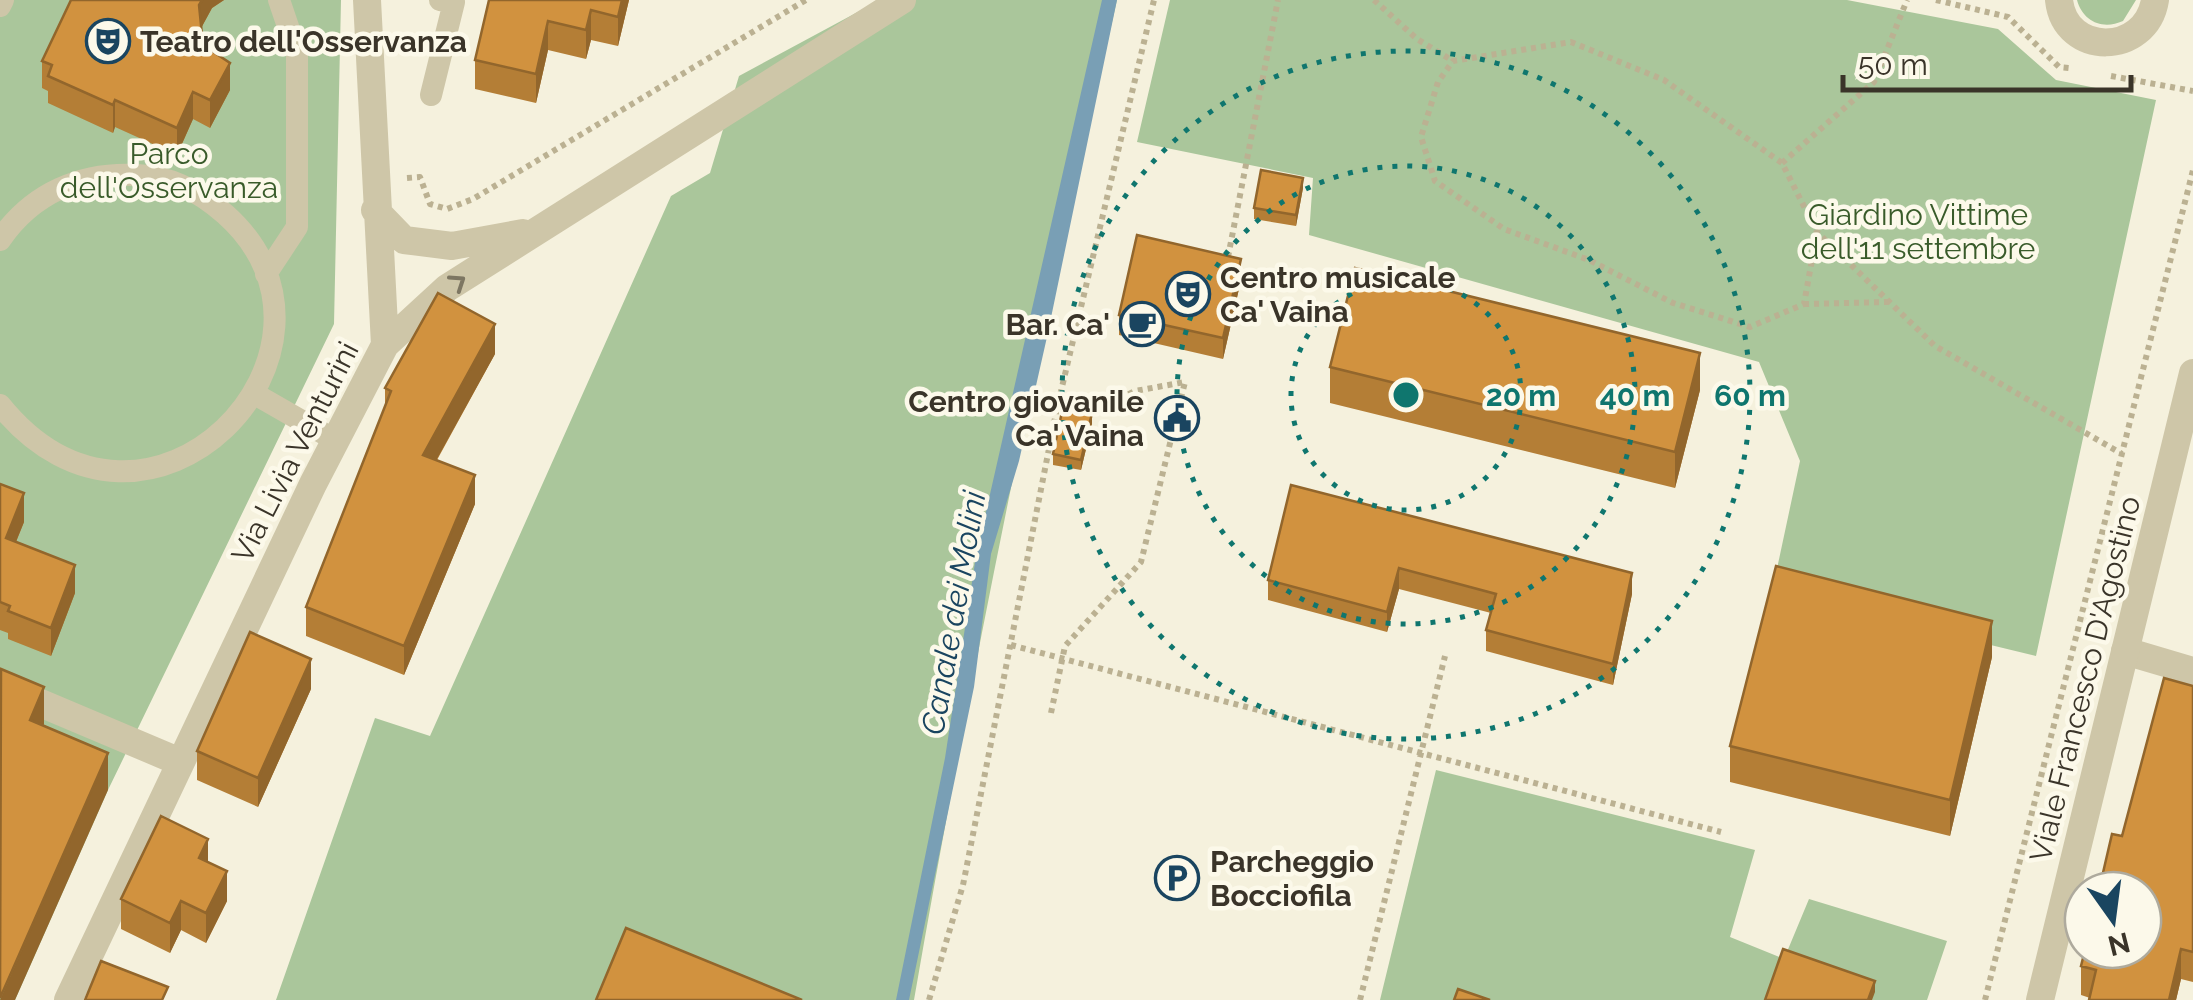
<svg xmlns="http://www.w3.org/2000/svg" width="2193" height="1000" viewBox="0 0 2193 1000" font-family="Raleway,sans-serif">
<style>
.green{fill:#aac69b}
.water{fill:#799fb5}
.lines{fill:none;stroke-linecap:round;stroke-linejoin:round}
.path{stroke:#bbb192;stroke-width:6;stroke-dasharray:5 5;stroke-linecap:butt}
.service{stroke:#cec6a8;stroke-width:22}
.minor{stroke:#cec6a8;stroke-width:28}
.tertiary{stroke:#cec6a8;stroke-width:28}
.wall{fill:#b47e36}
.shaded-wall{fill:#92662c}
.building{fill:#d1923f;stroke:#92662c;stroke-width:2.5}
.oneway{stroke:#7d7662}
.ring{fill:none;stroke:#0f766e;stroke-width:5;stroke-dasharray:5 10}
.labels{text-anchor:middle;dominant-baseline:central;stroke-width:9;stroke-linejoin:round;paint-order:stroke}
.poi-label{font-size:30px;font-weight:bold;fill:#3a3429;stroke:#fcf9ea;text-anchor:start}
.park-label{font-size:30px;fill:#395b2a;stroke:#fcf9ea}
.street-label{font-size:30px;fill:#3a3429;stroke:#fcf9ea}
.water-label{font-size:32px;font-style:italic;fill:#1a4560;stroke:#fcf9ea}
.centre{fill:#0f766e;stroke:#fcf9ea;stroke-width:5}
.ring-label{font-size:30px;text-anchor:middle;font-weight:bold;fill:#0f766e;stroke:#fcf9ea;stroke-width:9;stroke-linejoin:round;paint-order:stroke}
</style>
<rect width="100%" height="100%" fill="#f5f1dd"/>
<!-- green -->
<path class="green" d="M0,0h341l-7,324 -226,466 -93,210h-15z
M880,0h237c-76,332 -145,665 -203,1000h-638l99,-282 55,18 241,-540 39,-23 29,-97z
M1170,0h677l151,29 58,51 100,20 -120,556 -264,-64 28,-131 -41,-99 -450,-127 4,-57 -176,-36z
M2077,0h59l-13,21c-20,9 -40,1 -46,-21z
M1436,770l319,80 -25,87 54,22 25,-60 138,42 -20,59h-547z"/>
<!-- water -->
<path class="water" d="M1102,0h15l-70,337 -28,124 -28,93 -17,133 -65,313h-13l49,-242 31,-202z"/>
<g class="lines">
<!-- path -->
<path class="path" d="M1374,0l43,39 36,22
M1936,0l72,17 51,50 10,1
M2111,76l82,15
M1782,163l92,-81 33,-82
M407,178l13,-1 10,27 17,5 26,-10 333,-199
M1817,232l-13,72 -54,23 -77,-24 -84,-43 -85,-31 -69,-48 -14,-44 17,-55 15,-21 118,-19 93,38 118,83 35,69 118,114 187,108
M1228,257l50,-257
M1804,304l84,-2
M1011,645l710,187
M1051,713l14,-67 76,-84 44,-180 -50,9 -48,23
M929,1000l34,-115 94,-477 97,-408
M1360,1000l85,-344
M1985,1000l208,-830"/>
<!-- service -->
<path class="service" d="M0,6l3,-6
M431,95l23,-93 -14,-2
M0,240c32,-47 81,-68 137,-65 34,1 63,17 88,39 151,134 -77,374 -225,191
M266,274l31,-47v-174l-18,-53
M253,393l82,47"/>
<!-- minor -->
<path class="minor" d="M367,0l18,345
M2059,0c6,57 87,56 96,0
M375,210l29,30 48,6 71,-13
M2125,651l68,20
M0,686l180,76
M68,1000l245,-516 72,-139 62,-57 455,-288"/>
<!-- tertiary -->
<path class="tertiary" d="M2040,1000l153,-627"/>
</g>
<!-- wall -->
<path class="wall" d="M71,0h153l-12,8 -11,20 2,17 27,45 -20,38 -17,-9 -16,36 -62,-28 -2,6 -65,-30v-12l-6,-3v-27z
M489,0h140l-11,46 -27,-6 -5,19 -38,-9 -12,53 -61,-14v-29z
M1303,188l-7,38 -42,-7v-11z
M1241,280l-18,79 -104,-24v-20z
M495,354l-58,106 38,44 -71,171 -98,-39v-29l79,-201v-18z
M1330,367l370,23 -25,98 -345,-85z
M1092,424l-11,46 -28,-5v-11z
M0,484l24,38 -8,20 59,51 -24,63 -43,-17v-6l-8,-3z
M1291,485l341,109 -19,91 -127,-34v-21l5,-17 -92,-24 -12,43 -119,-32v-20z
M1992,657l-42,179 -220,-54v-36z
M2193,686v296l-12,-3 -5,21h-87l1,-2 -9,-3v-29z
M311,689l-53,118 -61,-27v-29z
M208,862l19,39 -21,42 -25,-13 -11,23 -49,-24v-30z"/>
<!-- shaded-wall -->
<path class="shaded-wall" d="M202,0h22l-12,8 -13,24v-27z
M622,0h7l-11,46v-29z
M591,10v30l-5,19v-29z
M548,21v29l-12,53v-29z
M230,63v27l-20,38v-28z
M193,92v27l-16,36v-27z
M115,100v27l-2,6v-28z
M1303,178v10l-7,38v-11z
M1241,259v21l-18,79v-21z
M495,324v30l-72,130v-29z
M1700,353v37l-25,98v-36z
M1092,413v11l-11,46v-10z
M475,475v29l-71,171v-29z
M24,493v29l-18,44v-28z
M75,565v28l-24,63v-28z
M1399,568v21l-12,43v-20z
M1632,573v21l-19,91v-21z
M1992,621v36l-42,179v-36z
M311,659v30l-53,118v-29z
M44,687v37l-14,33v-37z
M108,753v37l-93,210h-15z
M208,839v30l-9,-11z
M227,871v30l-21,42v-30z
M181,901v29l-11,23v-30z
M2181,949v30l-5,21h-7z
M1875,981v11l-3,8h-4z"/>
<!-- building -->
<path class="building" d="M71,0h131l-3,5 4,40 27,18 -20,37 -17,-8 -16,36 -62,-28 -2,5 -65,-29 4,-11 -10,-4z
M489,0h133l-4,17 -27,-7 -5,20 -38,-9 -12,53 -61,-14z
M1261,170l42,8 -7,37 -42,-7z
M1137,235l104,24 -18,79 -104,-23z
M1355,268l345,85 -25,99 -345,-85z
M438,293l57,31 -72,131 52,20 -71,171 -98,-39 85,-216 -6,-3z
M1063,407l29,6 -11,47 -28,-6z
M0,484l24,9 -18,45 69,27 -24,63 -43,-17 2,-5 -10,-4z
M1291,485l341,88 -19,91 -127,-34 10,-36 -97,-26 -12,44 -119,-32z
M1776,566l216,55 -42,179 -220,-54z
M250,632l61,27 -53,119 -61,-27z
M1,669l43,18 -14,33 78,33 -108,245z
M2164,678l29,8v266l-12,-3 -12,51h-80l7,-30 -15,-4 4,-16h58v-60h-44l13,-56 10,2z
M161,816l47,23 -9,19 28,13 -21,42 -25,-12 -11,22 -49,-24z
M626,928l176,72h-206z
M1783,949l92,32 -7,19h-103z
M101,961l67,26 -6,13h-77z
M1458,989l32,11h-36z"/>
<!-- one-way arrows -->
<defs><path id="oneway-chevron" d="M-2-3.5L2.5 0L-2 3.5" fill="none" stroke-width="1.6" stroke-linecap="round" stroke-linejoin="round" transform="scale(2.5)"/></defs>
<use class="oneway" href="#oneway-chevron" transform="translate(458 282) rotate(-34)"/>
<!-- distance rings -->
<g class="ring">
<circle cx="1406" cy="395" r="115"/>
<circle cx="1406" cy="395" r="229"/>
<circle cx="1406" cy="395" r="344"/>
</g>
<!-- icons -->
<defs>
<symbol id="theatre-ring" viewBox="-11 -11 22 22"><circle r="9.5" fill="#fcf9ea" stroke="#1a4560" stroke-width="1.5"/><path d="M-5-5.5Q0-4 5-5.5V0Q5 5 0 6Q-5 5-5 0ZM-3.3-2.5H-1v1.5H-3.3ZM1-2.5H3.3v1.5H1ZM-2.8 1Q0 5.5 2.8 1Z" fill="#1a4560"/></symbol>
<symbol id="cafe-ring" viewBox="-11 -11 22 22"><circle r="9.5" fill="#fcf9ea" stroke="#1a4560" stroke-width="1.5"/><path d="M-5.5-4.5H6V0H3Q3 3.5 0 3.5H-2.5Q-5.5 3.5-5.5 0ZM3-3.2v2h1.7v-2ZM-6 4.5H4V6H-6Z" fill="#1a4560"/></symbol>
<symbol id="civic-ring" viewBox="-11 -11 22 22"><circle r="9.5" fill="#fcf9ea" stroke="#1a4560" stroke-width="1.5"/><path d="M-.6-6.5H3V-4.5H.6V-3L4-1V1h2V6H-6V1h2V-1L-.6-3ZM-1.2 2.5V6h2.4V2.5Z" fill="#1a4560"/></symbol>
<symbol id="parking-ring" viewBox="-11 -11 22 22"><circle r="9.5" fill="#fcf9ea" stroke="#1a4560" stroke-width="1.5"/><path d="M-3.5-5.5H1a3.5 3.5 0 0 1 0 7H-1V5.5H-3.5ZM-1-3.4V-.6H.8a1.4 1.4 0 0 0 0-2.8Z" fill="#1a4560"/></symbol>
</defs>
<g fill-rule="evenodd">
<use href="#theatre-ring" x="83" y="16" width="50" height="50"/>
<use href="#theatre-ring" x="1163" y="269" width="50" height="50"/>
<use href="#cafe-ring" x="1117" y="299" width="50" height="50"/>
<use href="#civic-ring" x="1152" y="393" width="50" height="50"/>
<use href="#parking-ring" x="1152" y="853" width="50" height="50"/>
</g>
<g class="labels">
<!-- poi labels -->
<g class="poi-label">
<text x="140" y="41">Teatro dell'Osservanza</text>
<text x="1220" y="277">Centro musicale<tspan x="1220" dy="34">Ca' Vaina</tspan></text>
<text x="1110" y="324" text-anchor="end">Bar. Ca'</text>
<text x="1144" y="401" text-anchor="end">Centro giovanile<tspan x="1144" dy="34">Ca' Vaina</tspan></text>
<text x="1210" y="861">Parcheggio<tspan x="1210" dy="34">Bocciofila</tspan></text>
</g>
<!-- park labels -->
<g class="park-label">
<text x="169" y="153">Parco<tspan x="169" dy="34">dell'Osservanza</tspan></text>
<text x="1918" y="214">Giardino Vittime<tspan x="1918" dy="34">dell'11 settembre</tspan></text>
</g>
<!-- street labels -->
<g class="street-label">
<text transform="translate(295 452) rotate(-63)">Via Livia Venturini</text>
<text transform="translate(2085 679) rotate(-76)">Viale Francesco D'Agostino</text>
</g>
<!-- water labels -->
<g class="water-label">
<text transform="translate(953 613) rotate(-80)">Canale dei Molini</text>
</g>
</g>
<circle cx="1406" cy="395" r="15" class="centre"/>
<g class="ring-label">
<text x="1521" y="406">20 m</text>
<text x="1635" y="406">40 m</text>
<text x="1750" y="406">60 m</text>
</g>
<!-- north arrow -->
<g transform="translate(2113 920) rotate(166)"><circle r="48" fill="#fcf9ea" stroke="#aeaa9d" stroke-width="2.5"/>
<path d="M0-8L18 38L0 25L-18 38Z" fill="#1a4560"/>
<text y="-15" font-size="28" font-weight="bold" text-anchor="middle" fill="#3a3429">N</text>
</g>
<!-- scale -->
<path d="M1843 75v15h288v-15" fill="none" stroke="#3a3429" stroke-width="5"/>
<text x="1858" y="75" font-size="30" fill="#3a3429" stroke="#fcf9ea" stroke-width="8" paint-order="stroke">50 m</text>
</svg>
